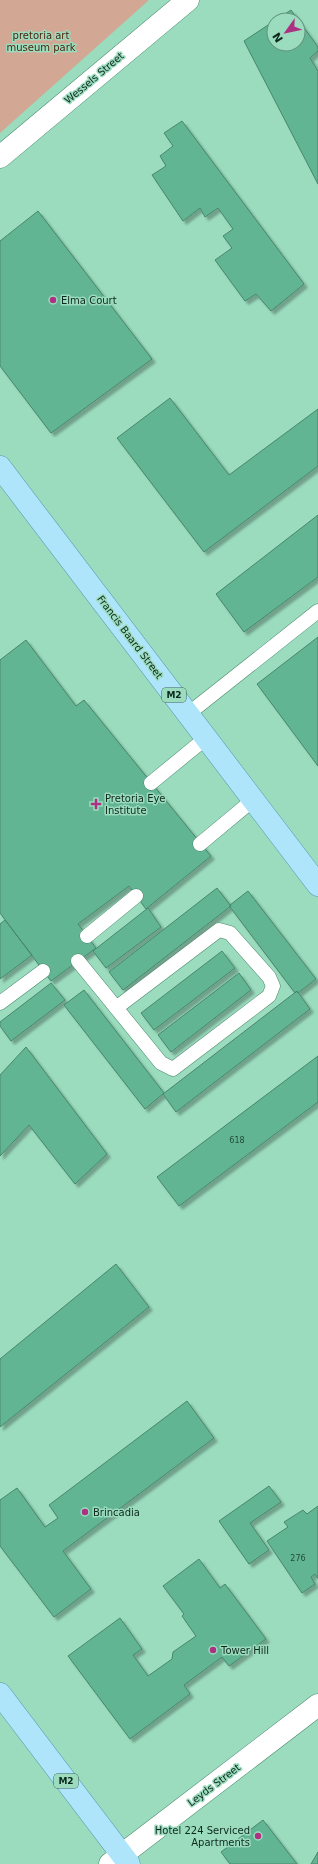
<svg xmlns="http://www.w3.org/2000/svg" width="318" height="1864" viewBox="0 0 318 1864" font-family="'DejaVu Sans',sans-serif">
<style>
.green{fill:#d2a794}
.building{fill:#62b593;stroke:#47876c;filter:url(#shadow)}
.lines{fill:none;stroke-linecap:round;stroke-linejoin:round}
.lane-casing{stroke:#4a896f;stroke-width:15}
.street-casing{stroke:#4a896f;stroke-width:23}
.primary-casing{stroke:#5398ab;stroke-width:23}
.lane{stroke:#fff;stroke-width:14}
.street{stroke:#fff;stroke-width:22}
.primary{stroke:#afe5fa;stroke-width:22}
.poi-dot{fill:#ad3182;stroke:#9bdcbe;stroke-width:1.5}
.labels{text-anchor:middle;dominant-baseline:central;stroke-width:3;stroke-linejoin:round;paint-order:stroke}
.number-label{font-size:8px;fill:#224b3a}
.shield{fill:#9bdcbe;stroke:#385e4d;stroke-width:1}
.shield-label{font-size:9px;font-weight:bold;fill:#0d281d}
.park-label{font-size:10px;fill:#4c1f07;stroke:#9bdcbe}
.street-label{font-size:10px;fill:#0d281d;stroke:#9bdcbe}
.poi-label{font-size:10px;fill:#0d281d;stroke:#9bdcbe;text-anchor:start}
</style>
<defs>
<filter id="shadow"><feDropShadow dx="3.5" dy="3.5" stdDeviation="1" flood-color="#0004"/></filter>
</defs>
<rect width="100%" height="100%" fill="#9bdcbe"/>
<!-- green -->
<path class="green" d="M0,0h149l-149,133z"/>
<!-- building -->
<path class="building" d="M291,10l27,37v4l-8,7 8,13v113l-74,-143 30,-20v23h24v-24h-22z
M182,121l122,163 -33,27 -15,-17 -11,7 -30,-41 17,-12 -9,-12 10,-7 -15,-21 -13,9 -5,-9 -17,13 -31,-46 14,-9 -6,-10 13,-10 -9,-13z
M38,211l114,148 -101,74 -51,-67v-125z
M170,398l59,77 89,-66v57l-114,86 -87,-114z
M318,515v62l-74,55 -28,-38z
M318,637v129l-61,-82z
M26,640l50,66 8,-6 127,156 -65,53 -17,-23 -51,38 18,24 -45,33 -51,-68v-253z
M217,888l14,18 -108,84 -14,-18z
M248,891l68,88 -18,14 -1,-2 -2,2 -65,-86v-2z
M148,908l13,19 -55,41 -13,-17z
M5,920l27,35 -32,24v-55z
M222,951l13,17 -81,62 -13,-17z
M239,973l12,17 -80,62 -13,-17z
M51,983l14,17 -54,41 -11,-15v-4z
M84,990l80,103 -19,16 -81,-104z
M297,991l13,18 -134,103 -13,-18z
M26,1047l81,107 -32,30 -46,-59 -29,31v-81z
M318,1056v46l-139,104 -22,-29z
M116,1264l33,43 -149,120v-68z
M187,1401l27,37 -151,113 28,38 -37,28 -54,-71v-46l17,-12 28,39 13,-9 -9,-13z
M269,1486l12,16 -31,21 19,27 -20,14 -30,-43z
M318,1506v72l-3,-4 -4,3 4,7 -13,9 -35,-52 21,-14 -4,-5 19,-12 4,4z
M199,1559l21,29 5,-4 41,55 -37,27 -7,-9 -38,28 6,9 -60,45 -62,-83 52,-38 22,31 -9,6 15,21 24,-17 1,-7 23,-16 -14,-20 2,-2 -21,-28z
M263,1820l34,44h-67l-9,-12z
M318,1852v12h-7z"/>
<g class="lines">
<defs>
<path id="lane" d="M188,714l130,-103
M151,783l55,-45
M200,844l53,-44
M87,936l49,-40
M78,961l83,102 12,6 96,-73 4,-10 -4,-9 -39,-44 -11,-3 -103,78
M0,1003l43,-32"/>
<path id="street" d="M0,157l188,-157
M110,1864l208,-159"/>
<path id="primary" d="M0,467l318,418
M0,1694l129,170"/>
</defs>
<!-- lane casing -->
<use href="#lane" class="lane-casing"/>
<!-- street casing -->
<use href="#street" class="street-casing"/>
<!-- primary casing -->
<use href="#primary" class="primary-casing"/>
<!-- lane -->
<use href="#lane" class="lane"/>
<!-- street -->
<use href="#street" class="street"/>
<!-- primary -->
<use href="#primary" class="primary"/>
</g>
<!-- markers -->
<g class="poi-dot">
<circle cx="53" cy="300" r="4"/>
<path d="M94 798h4v4h4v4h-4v4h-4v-4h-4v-4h4z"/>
<circle cx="85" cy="1512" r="4"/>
<circle cx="213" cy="1650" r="4"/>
<circle cx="258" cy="1836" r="4"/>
</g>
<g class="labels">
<!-- number labels -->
<g class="number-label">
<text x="237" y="1140">618</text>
<text x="298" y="1558">276</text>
</g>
<!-- shield labels -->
<g class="shield">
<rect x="162" y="688" width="24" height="14" rx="3"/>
<rect x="54" y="1774" width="24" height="14" rx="3"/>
</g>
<g class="shield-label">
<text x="174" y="695">M2</text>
<text x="66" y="1781">M2</text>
</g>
<!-- park labels -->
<g class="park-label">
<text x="41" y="35">pretoria art<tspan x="41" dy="12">museum park</tspan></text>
</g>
<!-- street labels -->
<g class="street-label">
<text transform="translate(94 78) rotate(-40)">Wessels Street</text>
<text transform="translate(130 637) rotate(53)">Francis Baard Street</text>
<text transform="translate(214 1785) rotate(-37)">Leyds Street</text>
</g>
<!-- poi labels -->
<g class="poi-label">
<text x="61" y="300">Elma Court</text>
<text x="105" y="798">Pretoria Eye<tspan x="105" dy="12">Institute</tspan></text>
<text x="93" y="1512">Brincadia</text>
<text x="221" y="1650">Tower Hill</text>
<text x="250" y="1830" text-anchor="end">Hotel 224 Serviced<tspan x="250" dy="12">Apartments</tspan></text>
</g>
</g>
<!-- north arrow -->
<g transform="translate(286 32) rotate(237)"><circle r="19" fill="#9bdcbe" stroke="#62947e"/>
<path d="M0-3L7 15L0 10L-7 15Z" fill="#ad3182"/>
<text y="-6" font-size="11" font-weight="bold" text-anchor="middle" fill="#0d281d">N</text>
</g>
</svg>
